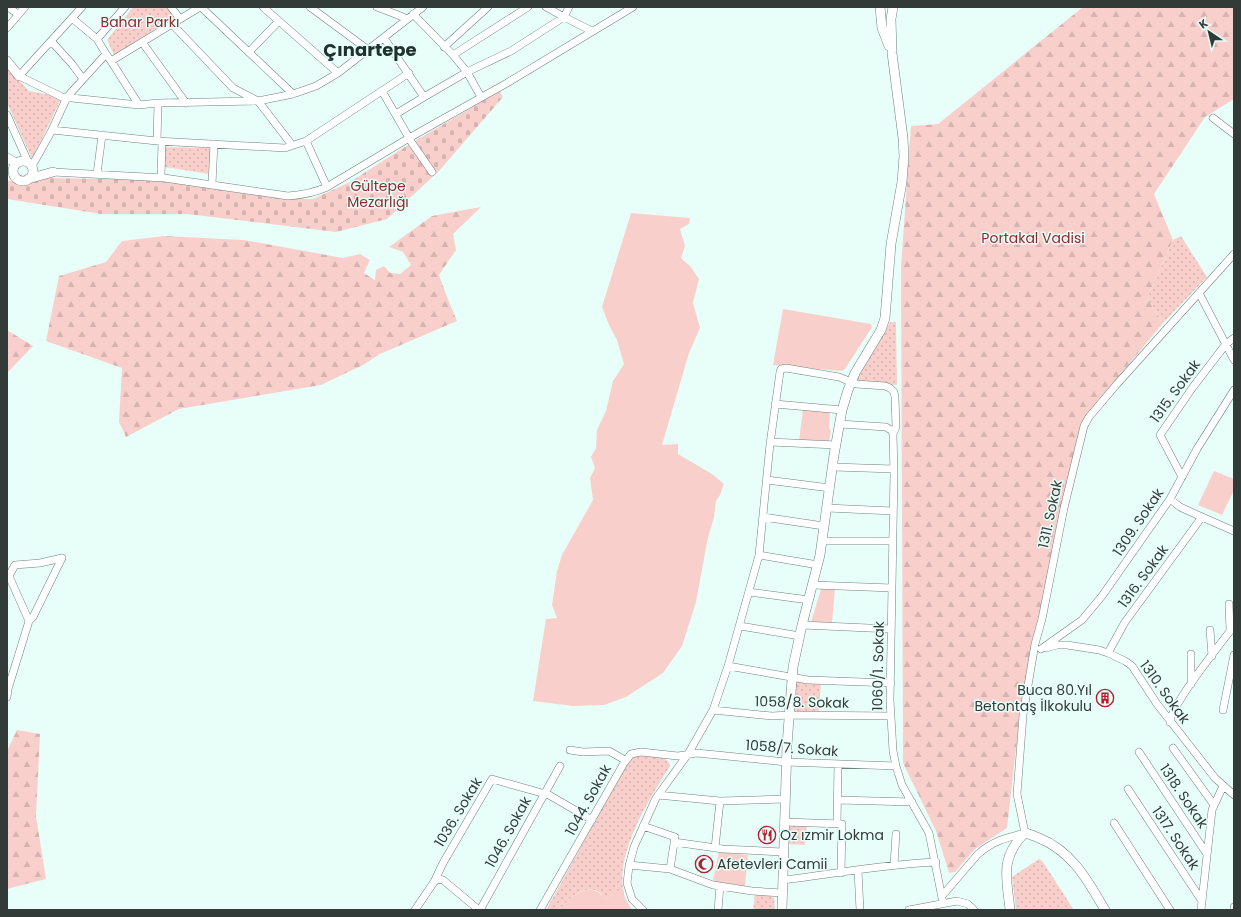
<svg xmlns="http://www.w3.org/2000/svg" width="1241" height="917" viewBox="0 0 1241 917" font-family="Poppins,sans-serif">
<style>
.grass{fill:#f9cfcc}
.forest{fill:url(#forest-firs)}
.cemetery{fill:url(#cemetery-stones)}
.park{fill:url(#park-dots)}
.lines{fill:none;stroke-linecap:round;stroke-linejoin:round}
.street-casing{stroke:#6e827d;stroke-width:8}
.secondary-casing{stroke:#6e827d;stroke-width:10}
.street{stroke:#fff;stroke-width:7}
.secondary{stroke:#fff;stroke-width:9}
.labels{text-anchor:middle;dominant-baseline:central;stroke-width:3;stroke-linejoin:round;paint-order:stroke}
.park-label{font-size:14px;fill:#882c2e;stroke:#e8fff9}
.street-label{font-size:14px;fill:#333b39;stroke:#e8fff9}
.poi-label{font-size:14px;fill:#333b39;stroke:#e8fff9;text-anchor:start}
.district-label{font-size:18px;font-weight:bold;fill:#1f312d;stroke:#e8fff9}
</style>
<defs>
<pattern id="forest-firs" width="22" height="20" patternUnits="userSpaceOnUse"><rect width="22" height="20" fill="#f9cfcc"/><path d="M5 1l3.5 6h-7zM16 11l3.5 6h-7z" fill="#d6b3b0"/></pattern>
<pattern id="cemetery-stones" width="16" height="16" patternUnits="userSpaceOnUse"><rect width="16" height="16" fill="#f9cfcc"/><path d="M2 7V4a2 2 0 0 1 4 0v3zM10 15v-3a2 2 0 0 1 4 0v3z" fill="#d6b3b0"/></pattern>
<pattern id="park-dots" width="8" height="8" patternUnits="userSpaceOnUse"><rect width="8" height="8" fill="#f9cfcc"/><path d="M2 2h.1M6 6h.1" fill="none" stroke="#d6b3b0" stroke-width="1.8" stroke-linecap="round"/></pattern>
</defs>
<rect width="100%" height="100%" fill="#e8fff9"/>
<!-- grass -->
<path class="grass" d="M631,213l59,5 -1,6 -9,5 5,17 -4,12 10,9 8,12 -6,24 7,25 -11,25 -27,92 16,-1v10l34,20 12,10 -4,11 -4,6 -2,16 -7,25 -11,60 -14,44 -19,27 -37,24 -22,8 -31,1 -40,-5 13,-82 11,-1 -5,-13 5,-34 5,-16 31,-55 -3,-22 5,-10 -4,-11 5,-9 1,-18 9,-19 7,-30 11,-17 -7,-24 -8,-15 -7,-18z
M783,309l88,15 1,3 -27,42 -3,2 -69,-6z
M803,410l25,1 2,2 -1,15 2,3 -2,11 -30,-1z
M1214,471l20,8v11l-12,25 -24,-10z
M821,589h14l-3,34 -21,-1z
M719,852l29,3 -3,31 -28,-4 -4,-2z
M623,888l2,10 7,12h-73c13,-14 31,-31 46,-11z"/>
<!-- forest -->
<path class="forest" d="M1083,7h151v92l-29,18 -51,77 19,46 -26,58 16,25 -78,94 -66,305 -12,106 -32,21 -20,23 -6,1 -13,-42 -33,-68 -2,-496 10,-141 27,-2z
M481,207l-28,27 3,16 -17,25 8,22 10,24 -77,33 -17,11 -42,20 -142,24 -53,28 -7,-15 3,-54 -76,-27 13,-65 47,-14 16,-21 42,-5 80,4 99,18 17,-4 10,6 -6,13 11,7 1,-10 8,-4 6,7 10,1 11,-9 -8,-13 -14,-5 43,-31z
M7,330l26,16 -26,27z
M17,730l23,4 -4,82 10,63 -39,10v-138z"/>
<!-- cemetery -->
<path class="cemetery" d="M500,91l3,6 -64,74 -52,48 -51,13 -149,-18h-86l-94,-15v-18l21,1 19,-4 124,2 113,19h29l37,-17 58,-37z"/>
<!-- park -->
<path class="park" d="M133,7h33l8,10 -60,38 -7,-15z
M7,67l22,24 33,6 -30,62 -25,-56z
M164,147l48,1 -2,26 -46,-7z
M1181,236l26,41 -44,46 -16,-25 26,-58z
M890,322h6l1,63 -39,-4 -2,-1 2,-4z
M795,682l26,1 -2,28h-25z
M642,755c9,1 25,0 28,10l-1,3c-19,29 -52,83 -46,120l-18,11c-2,-2 -4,-6 -6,-7 -15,-9 -31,8 -40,18h-13l82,-148 6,-5z
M786,822l21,1 -2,22 -19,-1z
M1039,859l2,1 2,2 31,48h-58l-4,-33z
M755,894l14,1 5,3 1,12h-22z"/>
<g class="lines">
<defs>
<path id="street" d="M8,7l10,7
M82,7l-63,69 43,21 77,8 19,-2 100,-2 35,-7 23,-8 22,-13 85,-66
M171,7l9,12
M201,7l92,87
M263,7l75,66
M310,7l57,42
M377,7l21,8 9,4
M546,7l18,10 5,-10
M172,24l61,64 25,13 34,44
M7,28l18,-21
M384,38l40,59 43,-25 -14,-17 -40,-41
M97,39l28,-32
M51,41l21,23 11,15
M142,42l44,61
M444,47l44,-40
M249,52l30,-31
M106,54l5,7 89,-54
M453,55l75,-48
M111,61l28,44
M382,91l30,52 20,29
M481,97l-14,-25 44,-21 53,-34 28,14
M396,114l28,-17
M7,115l21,47
M1213,118l21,16
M52,130l105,11 128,7 21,-7 103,-68
M157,141l1,-38
M306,141l21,46
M32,166l20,-36 15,-33 39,-43 -9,-15 -24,-20
M53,172l111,6 124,18c14,-1 26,-3 39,-9l82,-49 98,-55 126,-76
M97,174l5,-39
M161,178l1,-37
M212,184l2,-40
M1199,293l35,67
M775,404l67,6
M840,424l46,3 5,3 2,4
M770,442l66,3
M833,467l61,2
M1182,477l-22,-42 33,-48 33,-43 8,-6
M767,480l63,8
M1170,499l10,8 22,10
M827,508l66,3
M763,517l61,9
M822,541h70
M759,555l59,10
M813,585l79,3
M749,592l60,8
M1229,604l1,27
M29,621l-20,-45 6,-11 25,-2 22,-5
M802,625l89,4
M740,626l60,10
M1210,630l2,26
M1046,648l11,-3h10l32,5 9,3 17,8 7,5 25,38 58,74 19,17
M1041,649l41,-29 20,-24 68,-97 27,-50 37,-59
M1108,653l17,-31 77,-105 32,14
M1191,654v30
M728,666l80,14 83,3
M7,697l1,-8 21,-68 4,-4 29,-59
M713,710l59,6 17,-1 102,1
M1223,710l11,-55
M1170,722c1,-17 51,-79 64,-96
M1173,748l41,57
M570,750l13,2 26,-1 16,9
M1139,752l68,102
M1128,789l74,112
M658,795l62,6 65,-2
M838,800l74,2
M784,822l58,2 -1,49
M1114,823l56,87
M837,824l1,-60
M674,842l49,7 60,3
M715,848l5,-47
M629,865l41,4 5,-32 -32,-11
M894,865l2,-31
M670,869l43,16 39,6 30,2
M858,870l2,40
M783,880c51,-6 101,-16 153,-18
M434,882l4,-3 5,1 36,30
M942,896l36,-42c15,-13 27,-16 47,-21l-8,-39 6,-79 12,-71 7,-25 22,-111 20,-82 5,-9 28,-33 117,-130
M415,910l19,-28 9,-19 49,-84 57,16 43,25
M480,910l80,-144
M540,910l84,-147 7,-9 10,-2 37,4 19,-3 89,9 110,4
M643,910l-11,-11 -5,-16 2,-17 5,-19 22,-49 32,-44 25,-44 15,-44 31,-111 11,-111 10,-72 1,-3 5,-1 53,9 17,7 29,2 5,2 4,4 1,5 1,30 -3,7 1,39 -4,227 3,51 3,15 6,19 27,48 14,70
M718,910l2,-24
M909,910l48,-9 11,3 6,6
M1201,910l11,-100 11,-24
M1234,910v-3"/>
<path id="secondary" d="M880,7l2,21 7,18
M7,61l12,15
M7,158l9,5
M13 171a10 10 0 1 1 20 0a10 10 0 1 1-20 0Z
M28,179l25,-7
M782,910l5,-165 6,-78 9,-42 18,-70 14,-100 8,-45 6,-20 7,-17 26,-43 4,-12 6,-74 11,-62 2,-26 -1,-18 -11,-85 -1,-34 2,-12
M1010,910c-3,-31 -11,-52 15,-77 5,1 9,3 14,5 33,13 49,43 66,72"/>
</defs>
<!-- street casing -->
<use href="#street" class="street-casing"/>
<!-- secondary casing -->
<use href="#secondary" class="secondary-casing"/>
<!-- street -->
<use href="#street" class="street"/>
<!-- secondary -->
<use href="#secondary" class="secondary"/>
</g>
<!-- icons -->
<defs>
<symbol id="building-ring" viewBox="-11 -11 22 22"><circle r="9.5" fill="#e8fff9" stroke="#b21f2e" stroke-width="1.5"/><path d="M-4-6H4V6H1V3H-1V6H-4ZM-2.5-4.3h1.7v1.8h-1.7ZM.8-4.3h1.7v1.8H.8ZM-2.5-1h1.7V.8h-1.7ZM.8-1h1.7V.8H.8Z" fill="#b21f2e"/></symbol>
<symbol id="restaurant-ring" viewBox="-11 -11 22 22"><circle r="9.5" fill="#e8fff9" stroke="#b21f2e" stroke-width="1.5"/><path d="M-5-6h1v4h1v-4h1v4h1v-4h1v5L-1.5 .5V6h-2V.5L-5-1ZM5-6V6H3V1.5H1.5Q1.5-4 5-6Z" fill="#b21f2e"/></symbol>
<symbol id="mosque-ring" viewBox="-11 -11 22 22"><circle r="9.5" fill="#e8fff9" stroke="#b21f2e" stroke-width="1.5"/><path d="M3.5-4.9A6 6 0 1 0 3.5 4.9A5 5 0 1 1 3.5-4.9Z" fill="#b21f2e"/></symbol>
</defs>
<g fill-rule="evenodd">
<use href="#building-ring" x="1095" y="688" width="20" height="20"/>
<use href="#restaurant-ring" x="757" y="825" width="20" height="20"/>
<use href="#mosque-ring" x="694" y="854" width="20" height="20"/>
</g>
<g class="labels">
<!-- park labels -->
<g class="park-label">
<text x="140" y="22">Bahar Parkı</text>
<text x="378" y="186">Gültepe<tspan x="378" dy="16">Mezarlığı</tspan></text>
<text x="1033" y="238">Portakal Vadisi</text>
</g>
<!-- street labels -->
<g class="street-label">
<text transform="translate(1175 391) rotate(-54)">1315. Sokak</text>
<text transform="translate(1050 514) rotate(-78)">1311. Sokak</text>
<text transform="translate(1138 522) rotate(-56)">1309. Sokak</text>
<text transform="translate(1143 576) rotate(-54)">1316. Sokak</text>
<text transform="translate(878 666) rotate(-89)">1060/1. Sokak</text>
<text transform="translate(1165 692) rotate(54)">1310. Sokak</text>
<text transform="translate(802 702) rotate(1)">1058/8. Sokak</text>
<text transform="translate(792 748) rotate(4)">1058/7. Sokak</text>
<text transform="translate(1184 796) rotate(56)">1318. Sokak</text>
<text transform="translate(588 800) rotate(-61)">1044. Sokak</text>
<text transform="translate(458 812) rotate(-59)">1036. Sokak</text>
<text transform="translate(508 832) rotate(-61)">1046. Sokak</text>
<text transform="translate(1176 838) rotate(56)">1317. Sokak</text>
</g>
<!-- poi labels -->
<g class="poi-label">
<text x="1092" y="690" text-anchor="end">Buca 80.Yıl<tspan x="1092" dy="16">Betontaş İlkokulu</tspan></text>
<text x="780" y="835">Oz ızmir Lokma</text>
<text x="717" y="864">Afetevleri Camii</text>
</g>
<!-- district labels -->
<g class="district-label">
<text x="370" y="49">Çınartepe</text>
</g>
</g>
<!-- border -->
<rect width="1241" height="917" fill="none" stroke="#333b39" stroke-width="16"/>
<!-- north arrow -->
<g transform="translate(1209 32) rotate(325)" stroke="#e8fff9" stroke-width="3" paint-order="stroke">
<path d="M0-3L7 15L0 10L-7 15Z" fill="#333b39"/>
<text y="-6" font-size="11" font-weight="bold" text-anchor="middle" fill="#333b39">K</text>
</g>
</svg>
